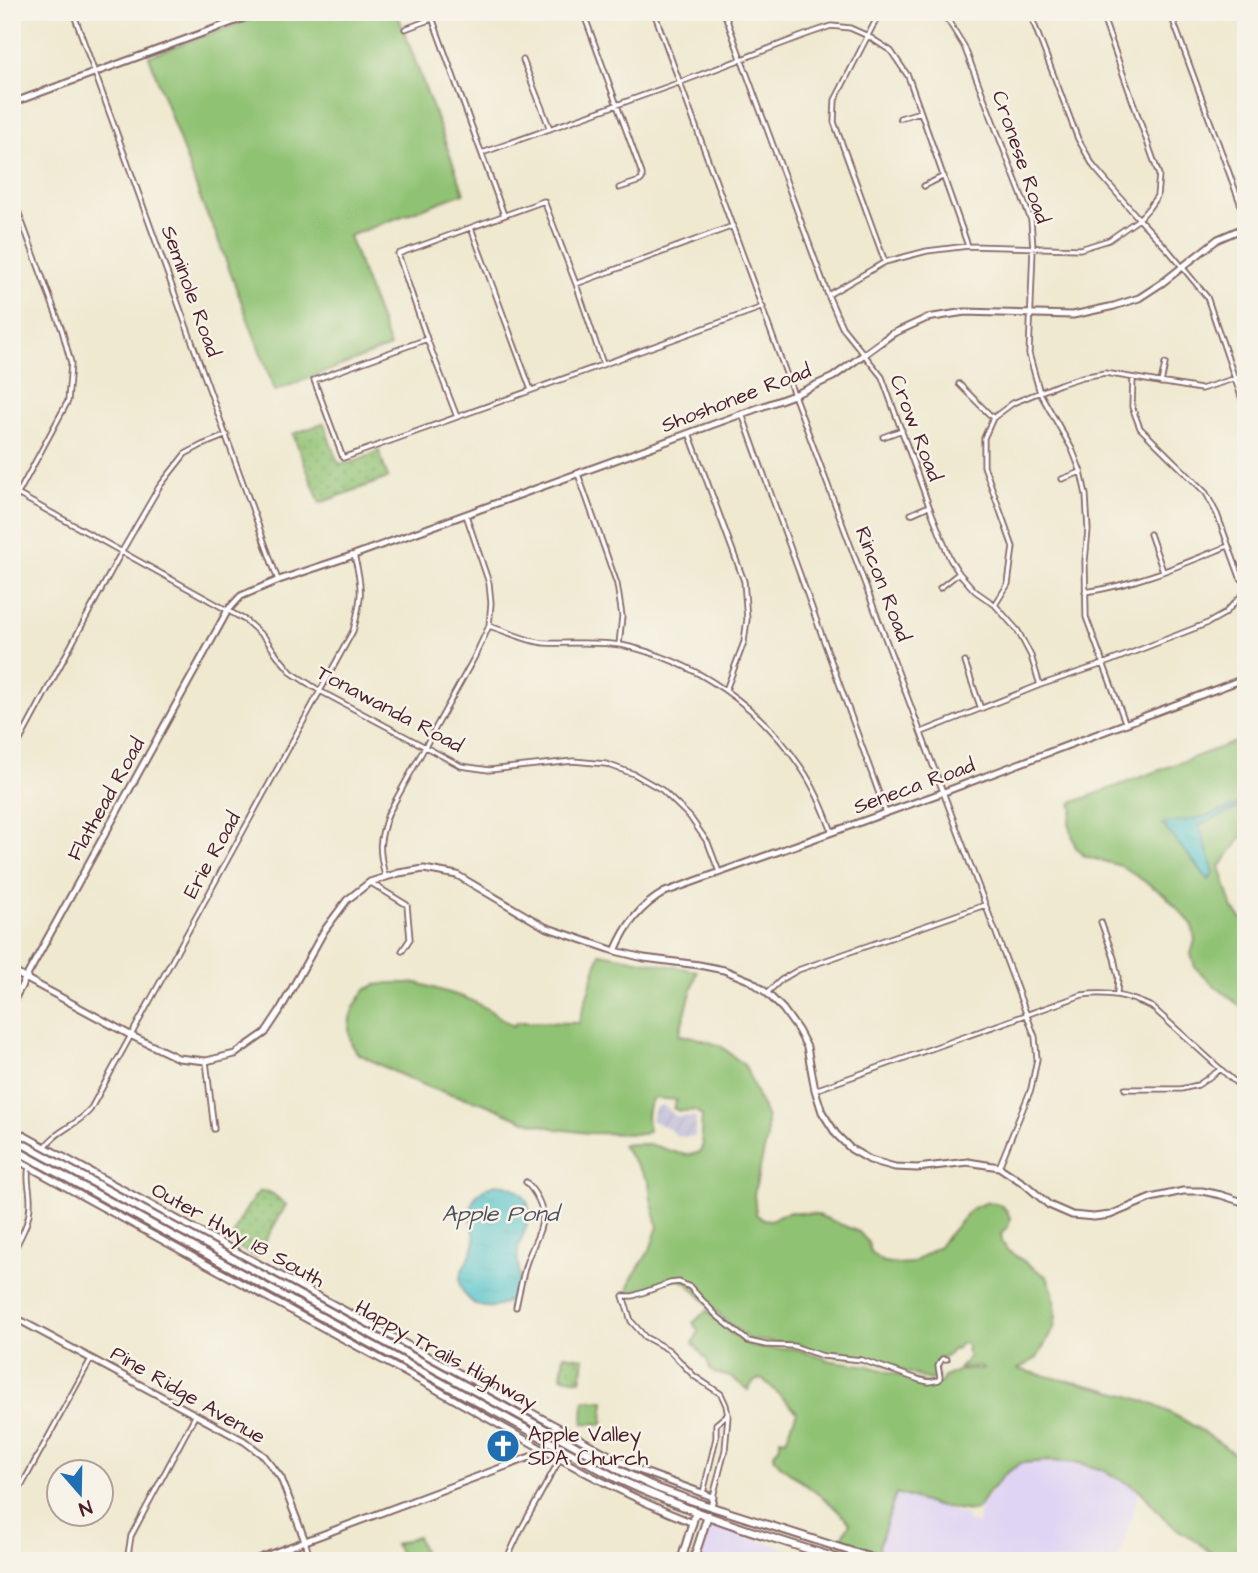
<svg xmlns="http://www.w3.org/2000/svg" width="1258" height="1573" viewBox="0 0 1258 1573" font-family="'Architects Daughter',sans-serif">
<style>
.built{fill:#e0d4f4}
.industrial{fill:url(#industrial-furrows)}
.grass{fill:#90c273;stroke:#6d704f;stroke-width:2}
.park{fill:url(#park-dots);stroke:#6d704f;stroke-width:2}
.water{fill:url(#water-ripples);stroke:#50727b;stroke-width:2}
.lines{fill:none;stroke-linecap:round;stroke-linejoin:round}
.minor-casing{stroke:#846665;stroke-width:7}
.tertiary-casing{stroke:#846665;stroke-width:9}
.secondary-casing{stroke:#846665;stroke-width:9}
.primary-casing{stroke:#846665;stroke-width:10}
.minor{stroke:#fff;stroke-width:3.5}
.tertiary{stroke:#fff;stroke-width:5}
.secondary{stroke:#fff;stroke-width:5}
.primary{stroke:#fff;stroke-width:6}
.labels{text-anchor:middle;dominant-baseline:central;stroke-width:5;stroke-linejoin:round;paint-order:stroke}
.street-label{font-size:21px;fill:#4a1f2b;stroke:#f7f3e8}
.poi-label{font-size:21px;fill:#4a1f2b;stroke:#f7f3e8;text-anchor:start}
.water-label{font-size:23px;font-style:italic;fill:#4e515b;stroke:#f7f3e8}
</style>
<defs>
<pattern id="industrial-furrows" width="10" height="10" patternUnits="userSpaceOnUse" patternTransform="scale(1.75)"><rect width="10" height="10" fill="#c4c0db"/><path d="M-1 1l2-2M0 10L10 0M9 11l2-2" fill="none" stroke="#aaa5bc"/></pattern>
<pattern id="park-dots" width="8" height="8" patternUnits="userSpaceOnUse" patternTransform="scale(1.75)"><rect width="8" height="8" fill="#90c273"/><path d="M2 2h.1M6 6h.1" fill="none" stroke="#789d5f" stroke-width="1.8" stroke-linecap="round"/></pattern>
<pattern id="water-ripples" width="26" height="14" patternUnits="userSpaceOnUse" patternTransform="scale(1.75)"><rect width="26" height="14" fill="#57c4cb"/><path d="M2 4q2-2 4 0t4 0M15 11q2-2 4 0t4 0" fill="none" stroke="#4da8ae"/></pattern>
</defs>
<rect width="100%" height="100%" fill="#f7f3e8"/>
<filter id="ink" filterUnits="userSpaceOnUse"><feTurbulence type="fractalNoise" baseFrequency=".0143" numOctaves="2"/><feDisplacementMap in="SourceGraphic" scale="14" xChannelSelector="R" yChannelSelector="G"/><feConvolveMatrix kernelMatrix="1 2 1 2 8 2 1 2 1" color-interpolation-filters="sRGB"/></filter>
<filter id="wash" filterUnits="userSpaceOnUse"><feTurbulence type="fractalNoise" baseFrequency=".00686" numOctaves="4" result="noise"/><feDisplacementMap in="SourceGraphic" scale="28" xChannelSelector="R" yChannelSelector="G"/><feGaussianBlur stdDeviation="1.57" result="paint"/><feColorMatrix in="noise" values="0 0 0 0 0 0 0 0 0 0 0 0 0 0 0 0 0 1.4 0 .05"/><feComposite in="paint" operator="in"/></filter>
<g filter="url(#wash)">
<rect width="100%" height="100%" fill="#efe9d0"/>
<!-- built -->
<path class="built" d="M1049,1461l28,2 27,9 35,18 -21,71h-213l-28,-8 19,-59 71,22 -1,5 12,3 2,-18 26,-32 15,-11z
M716,1525l1,1 107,35h-125l11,-33z"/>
<!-- industrial -->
<path class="industrial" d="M661,1105l5,2 9,9 21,1 -1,20 -18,-1 -6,-6 -20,-10 4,-11z"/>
<!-- grass -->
<path class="grass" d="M271,12h126l67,181 -115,43 41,111 -115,44 -61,-162 -10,-21 -55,-152z
M1246,738v93l-26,36 13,42 13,15v87l-37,-30 -14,-14 -4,-13 4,-14 -3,-16 -27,-29 -44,-29 -37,-10 -9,-10 -6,-24 4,-13 -2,-6z
M600,953l97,18 -18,64 15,2 27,9 24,20 22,52v20l-13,56 2,20 6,5 9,1 9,-5 11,-3 25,2 43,18 9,10 3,11 13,9 13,2 15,-1 27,-17 33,-38 16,-6 11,2 7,6 4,8 -2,9 -7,7 1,7 5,9 40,27 6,15 3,24 -2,12 -17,30 -19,11c42,12 86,17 126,32 32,12 77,40 102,63v97h-26l-23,-20 -17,-10 -15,-12 -25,-29 -35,-19 -25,-8 -31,-2 -28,2 -16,11 -19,21 -7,12 -3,3 -5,1 -35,-5 -40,-13 -19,60 -37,-12 10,-18 -19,-19 -51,-39 -5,-6 -1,-5 6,-9v-6l6,1 11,-28 -34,-33c-7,-1 -12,5 -15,11l-17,-13 -17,-4 -4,-4 -2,-7 -15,-19 6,-12 -6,-8 14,-13 26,25 20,12 21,2 19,-1 39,13 37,5 62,19c7,0 11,-1 13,-8l16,-7 23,-1 -2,-3 -21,2 9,-11 -3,-7 2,-4 -5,-3 -4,2 -3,5 -3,-1 -5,6 -8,3 -5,7 3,13 -6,2 -6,-1 -60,-21 -41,-4 -28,-10 -47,-4 -25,-20 -37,-36 -9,-5h-8l-18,8 -26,7 5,-16 18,-28 8,-24 -7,-27 -2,-17 -27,-37c9,-1 19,-2 29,0 16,3 34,15 49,7l3,-8 -2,-9 1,-19c-8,-9 -11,-4 -21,-5 -2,0 -6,-2 -8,-3l4,-8 -24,-2c-7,11 -7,21 -4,33l-5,3 -56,-1 -31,-4 -34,-9 -40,-17 -53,-15 -46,-21 -27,-14 -6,-10 -2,-12 1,-13 4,-11 11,-17 11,-5 15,-2h26l49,15 20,10 27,18 4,-4 62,1z
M584,1400l20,1 -1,23 -20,-1z
M417,1536l10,25h-24l-8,-17z"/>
<!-- park -->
<path class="park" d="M324,423c4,11 9,32 15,40 12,3 28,-7 40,-12l9,27 -68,25 -27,-69z
M266,1191l7,3 13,11 -30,52c-6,-4 -21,-9 -23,-16 -2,-10 19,-42 26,-49z
M564,1355l20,3 -3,22 -20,-3z"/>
<!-- water -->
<path class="water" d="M1246,801v4l-47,20 15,48 -5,7 -47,-56c35,-5 52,-8 84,-23z
M496,1184c21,0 38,15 32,38 -3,10 -9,19 -10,30 -1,9 2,18 1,27 -1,15 -12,27 -27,28 -9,1 -18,-2 -24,-9 -20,-21 2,-34 6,-53 3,-10 -2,-17 -3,-27 -3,-18 9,-30 25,-34z"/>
</g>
<g filter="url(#ink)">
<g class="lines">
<defs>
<path id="minor" d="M73,12l205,568
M430,12l74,203
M583,12l59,162v5l-2,2 -21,7
M654,12l140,383 241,642 2,22 -6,30 -32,78
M724,12l104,283 14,32 40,50 47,129 21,53 9,14 16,18 20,14 23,26 13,25 9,29
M880,12l-45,88 -1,22 51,140
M940,12l9,10 15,24 67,174 2,28 -4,106 11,39 32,56 9,23 5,23 2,35 -3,31 1,56 39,105
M1028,12l3,4 47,123 16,28 45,52 30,32 38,46 39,114
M1170,12l76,207
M12,14l5,-2
M949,22l10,-10
M405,29l45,-17
M523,60l27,69
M900,118l20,-6
M482,153l199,-71 124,-47 26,-9 19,2 18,8 23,15 17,25 60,170
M924,186l20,-10
M12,195l50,135 9,33 -3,38 -56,104
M471,228l60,162
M576,284l157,-58
M828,295l57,-33 42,-11 41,-5 112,3 29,-9 30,-21 9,-10 9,-13 2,-21 -58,-163
M427,339l-113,41 29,78 420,-151
M1133,378l-1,29 8,21 66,65 11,21 23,63 6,7
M1161,383l4,-19
M959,384l34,34
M742,414l144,399
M457,417l-30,-78 -29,-85 146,-53 32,83 27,80
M689,433l55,148 3,38 -3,23 -18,48
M883,437l19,-7
M578,474l39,110 5,32 -3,29
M1062,479l19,-7
M12,491l233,129 20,18 12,17 15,18 28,18 141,75 28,4 84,-9 33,3 28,10 28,16 28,27 18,26 11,29
M911,514l18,-8
M1150,534l13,37
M940,588l19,-15
M1085,592c50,-7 96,-27 143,-46
M995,605l13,-21 5,-37 -29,-81v-28l9,-20 20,-15 47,-19 22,-7 23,-4 96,16 45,-14
M489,626c17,5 39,16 56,17 25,1 51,-2 76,2 74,15 140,62 181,124 13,19 22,41 30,63
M965,662l16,47
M922,732l118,-47 63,-21 105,-41 16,-9 22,-23
M12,755l110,-204 37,-64 26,-33 17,-9 25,-10
M385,876c-7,-28 -6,-36 3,-62l86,-156 15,-32 2,-23 -2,-20 -23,-68
M371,883l36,22 3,34 -8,12
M1101,922l13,36 4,19 -1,17
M767,993l14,-13 17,-10 187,-65
M206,1061l8,68
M1125,1089h56l17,-4 23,-16
M815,1090l267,-95c27,-4 46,1 70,12l94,85
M45,1147c12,-17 31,-21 45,-37l263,-479c9,-33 10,-43 1,-76
M12,1254c9,-18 19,-33 18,-54 0,-12 -4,-21 -1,-33
M516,1307c3,-14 6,-29 10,-43 12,-35 30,-48 0,-82
M703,1493l13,-55v-14l12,-10
M713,1497l12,-47 3,-34 -2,-11 -5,-11 -27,-18 -25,-26 -24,-13 -14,-16 -8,-25h10l37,-13 9,-1 11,5 27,29 31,25 18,4 27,1 30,10 39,4 58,20 9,2 10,-2 1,-3 -2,-11 4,-7h5
M12,1503l79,-144
M305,1541l6,20
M127,1561l4,-25 64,-120
M506,1561l15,-32 39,-70"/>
<path id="tertiary" d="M615,951c11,-26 25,-45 50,-59l279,-100 302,-114
M12,971l120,65 46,22 28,3 29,-7 30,-21 14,-21 45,-81 23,-31 23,-18 29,-9 25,-4 33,6 88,52 70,24 29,7 55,7 25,5 27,11 16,12 16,16 15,21 9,17 8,43 7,22 14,22 15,15 19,11 25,7 22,1 51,-6 31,5 27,18 23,20 23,10 22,2 16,-2 41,-17 32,-7h19l19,4 25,8
M12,1003l216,-393 13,-14 38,-16 75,-25 440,-160 39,-18 59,-43 35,-16 38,-6 108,3 41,-9 25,-8 23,-15 56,-44 28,-12
M12,1129l621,339 80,29 -2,10
M12,1157c139,78 279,153 418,229 87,48 170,100 263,137
M12,1316l232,125 20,15 17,22 24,63
M252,1561l294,-110"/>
<path id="secondary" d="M12,103l248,-91"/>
<path id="primary" d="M12,1138l613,335 32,15 33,12 191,61
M12,1148l606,331c74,35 150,58 228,82
M681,1561l15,-50
M693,1561l15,-46"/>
</defs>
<!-- minor casing -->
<use href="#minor" class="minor-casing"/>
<!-- tertiary casing -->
<use href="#tertiary" class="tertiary-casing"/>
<!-- secondary casing -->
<use href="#secondary" class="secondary-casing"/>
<!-- primary casing -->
<use href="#primary" class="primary-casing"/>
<!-- minor -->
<use href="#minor" class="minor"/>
<!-- tertiary -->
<use href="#tertiary" class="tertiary"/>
<!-- secondary -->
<use href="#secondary" class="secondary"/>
<!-- primary -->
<use href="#primary" class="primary"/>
</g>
</g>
<!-- icons -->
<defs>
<symbol id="church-disc" viewBox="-11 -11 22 22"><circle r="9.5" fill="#1f6fb2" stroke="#f7f3e8"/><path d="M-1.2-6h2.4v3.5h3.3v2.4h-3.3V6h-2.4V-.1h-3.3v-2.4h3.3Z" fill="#fff"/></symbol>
</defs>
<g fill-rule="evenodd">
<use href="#church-disc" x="484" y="1427" width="38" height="38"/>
</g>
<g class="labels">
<!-- street labels -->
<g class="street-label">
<text transform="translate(1021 157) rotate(71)">Cronese Road</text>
<text transform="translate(191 291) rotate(70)">Seminole Road</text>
<text transform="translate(736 398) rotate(-21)">Shoshonee Road</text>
<text transform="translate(916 428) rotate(69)">Crow Road</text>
<text transform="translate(883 584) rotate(69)">Rincon Road</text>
<text transform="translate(390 709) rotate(28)">Tonawanda Road</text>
<text transform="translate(914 786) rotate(-20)">Seneca Road</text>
<text transform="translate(106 799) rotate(-61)">Flathead Road</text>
<text transform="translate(212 855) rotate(-61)">Erie Road</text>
<text transform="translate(238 1235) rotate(29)">Outer Hwy 18 South</text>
<text transform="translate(446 1355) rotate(29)">Happy Trails Highway</text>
<text transform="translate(188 1395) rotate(30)">Pine Ridge Avenue</text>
</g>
<!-- poi labels -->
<g class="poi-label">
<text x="528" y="1434">Apple Valley<tspan x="528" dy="24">SDA Church</tspan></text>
</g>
<!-- water labels -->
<g class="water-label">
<text x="500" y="1214">Apple Pond</text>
</g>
</g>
<!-- margin -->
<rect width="1258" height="1573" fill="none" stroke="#f7f3e8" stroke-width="42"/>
<!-- north arrow -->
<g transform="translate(80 1493) rotate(160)"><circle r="33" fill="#f7f3e8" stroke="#b29e9c" stroke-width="2"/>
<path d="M0-5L12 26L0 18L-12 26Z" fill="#1f6fb2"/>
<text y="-10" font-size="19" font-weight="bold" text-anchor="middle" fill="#4a1f2b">N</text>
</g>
</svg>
